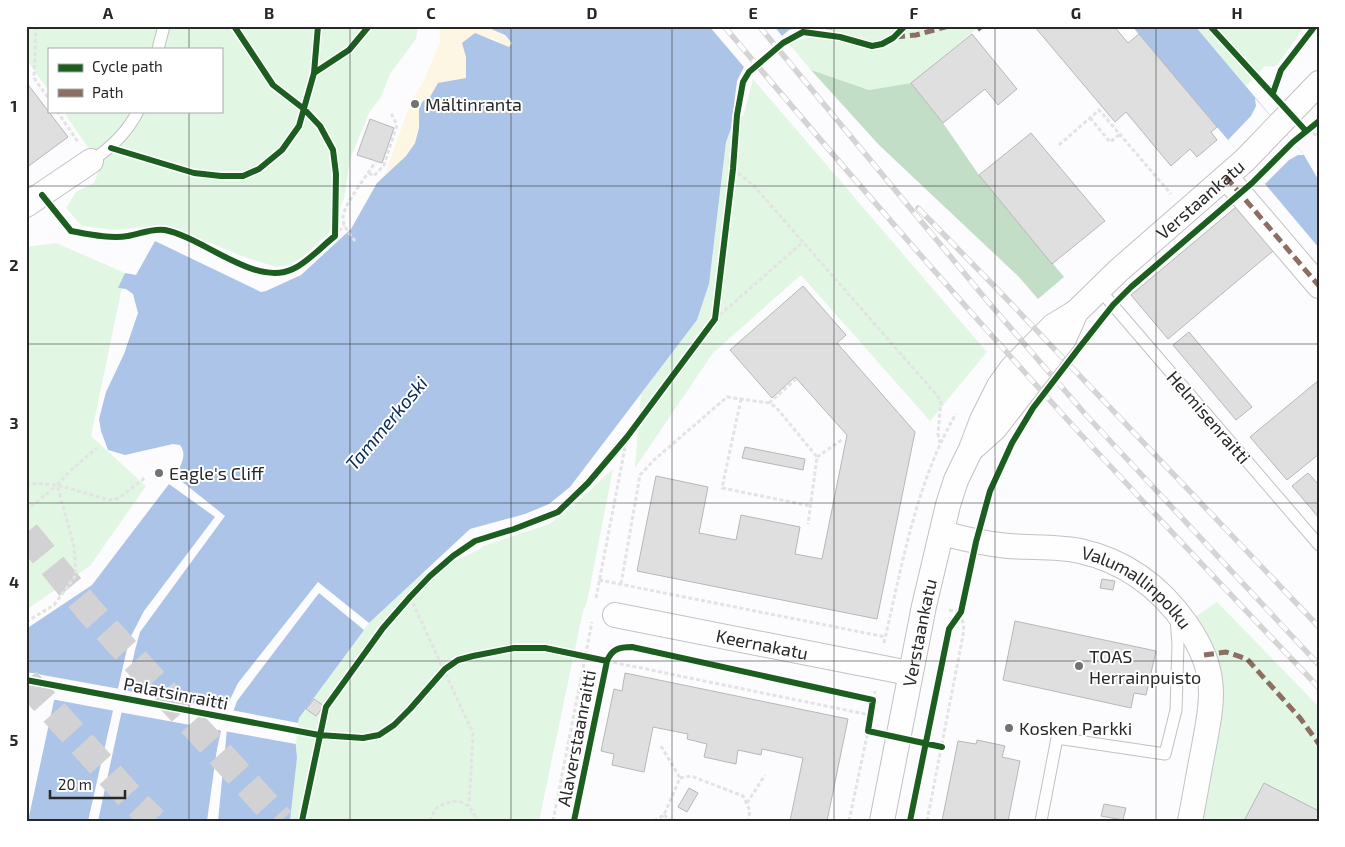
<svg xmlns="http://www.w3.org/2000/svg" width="1345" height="847" viewBox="0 0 1345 847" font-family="'Exo 2',sans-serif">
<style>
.green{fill:#e1f7e4}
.forest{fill:#c3dec7}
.sand{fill:#fcf6e2}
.water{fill:#acc4e8}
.pier{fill:#fcfbfd}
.building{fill:#e0dfdf;stroke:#b8b7b8}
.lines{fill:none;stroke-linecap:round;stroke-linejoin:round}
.highway-tunnel{stroke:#d2d1d3;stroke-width:28;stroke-dasharray:28 14;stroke-linecap:butt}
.lane-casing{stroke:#c2c1c3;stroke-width:13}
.street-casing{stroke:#c2c1c3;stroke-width:26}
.path{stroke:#e3e3e4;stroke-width:3;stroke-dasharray:4 2.5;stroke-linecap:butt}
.lane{stroke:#fffeff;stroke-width:11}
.street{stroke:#fffeff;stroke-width:24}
.rail-casing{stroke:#d4d4d4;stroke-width:5.5}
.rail{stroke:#fff;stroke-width:4;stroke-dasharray:11;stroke-linecap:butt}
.quiet{stroke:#8d6e63;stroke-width:5;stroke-dasharray:10 5;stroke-linecap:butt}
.cycleway-casing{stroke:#fff;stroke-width:9}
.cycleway{stroke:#1b5e20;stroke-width:6}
.grid{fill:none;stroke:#282829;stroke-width:1;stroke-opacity:0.55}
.poi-dot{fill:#727273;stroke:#fff;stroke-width:2}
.labels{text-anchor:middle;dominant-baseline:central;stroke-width:4;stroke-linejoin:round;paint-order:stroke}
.poi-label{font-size:18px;fill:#282829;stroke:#fff;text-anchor:start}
.street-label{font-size:18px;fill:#282829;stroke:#fff}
.water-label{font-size:19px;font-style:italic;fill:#072a56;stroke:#fff}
.neatline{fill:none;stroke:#282829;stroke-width:2}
.grid-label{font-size:16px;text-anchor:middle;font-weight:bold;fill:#282829}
</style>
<rect width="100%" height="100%" fill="#fcfbfd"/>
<!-- green -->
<path class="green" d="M26,26h392l-2,13 -26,35 -9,23 -12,16 -19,46 -6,39 -13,33 -27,25 -14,9 -14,2 -34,-11 -75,-31 -54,5 -31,-4 -16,-18 10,-16 18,-9 7,-17 -38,-55h158v-62h-172v42l-23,-32z
M834,26h146l-69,57 -42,7 -58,-20 -21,-25 10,-7 32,-8z
M1195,26h110l-27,38 -4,3 -9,-1 -19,20z
M753,79l234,273 -57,69 -129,-146 -88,78 -78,115 6,-74 56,-74 12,-36 17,-142 12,-32 5,7z
M56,243l69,30 -34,163 55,50 -56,80 -64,44v-363z
M613,469l-26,133 -4,9 -44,210h-249l7,-63 -2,-22 4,-19 70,-94 49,-47 61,-26 4,-4 66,-22 15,-10z
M1217,602l102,105v114h-123l11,-54 -12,-150z"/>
<!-- forest -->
<path class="forest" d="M811,70l58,20 42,-7 32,40 36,52 85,102 -26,22 -19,-22 -140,-132z"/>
<!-- sand -->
<path class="sand" d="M439,26c26,0 54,-4 73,17l-3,4c-5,-1 -7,-3 -11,-6 -15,-7 -21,-3 -36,2l4,14v21l-24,5 -12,14 -11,10c1,39 -8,44 -35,70l27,-76 12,-18 17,-41z"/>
<!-- water -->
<path class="water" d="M484,26h350l-2,4 -32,8 -49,35 -10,15 -3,22 -12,32 -17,142 -12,36 -127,167 -21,17 -24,10 -55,15 -101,94 -51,-41 -80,101 -12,25 -9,41 -10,72h-109l37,-171 5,-18 85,-116 -50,-40c5,-10 13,-21 5,-31l-7,-1 -48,11 -17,-5 -7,-19 -2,-12 7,-27 18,-38 14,-41 -5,-19 -7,-5 -8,-1 7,-15 11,2 19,-34 106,51 5,-1 35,-16 50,-46 26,-46 29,-27 9,-13 4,-15v-21l4,-6 7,-4 8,-14 28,-5v-21l-4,-14 13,-10 34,14 3,-4 -7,-8z
M1132,26h63l109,129 15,18v75z
M169,484l46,33 -71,94 -15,29 -41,181h-60l27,-125c-5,-14 -13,-27 -29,-22v-45l66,-44z
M319,593l45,37 -65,88 -4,18 2,22 -7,63h-72l9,-92 10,-28z"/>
<!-- pier -->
<path class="pier" d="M709,26h65l8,10 7,-6 12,-4 31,4v2l-36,9 -6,4 1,2 -39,30 -2,-2 -9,13 -3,22 -7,18 6,-47 7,-14z
M1255,98l49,57 15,14v12l-15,-26h-6l-9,5 -24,24 -37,-44 23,-24 5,-10z
M26,672l94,17 -5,22 -64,-12 1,-3 -4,-11 -7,-7 -9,-3 -6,1z
M123,690l105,20 -5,21 -104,-19z
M231,710l67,13 -2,21 -72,-13z"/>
<!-- building -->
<path class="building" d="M1034,26h80l14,17 11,-9 78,93 -6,5 6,8 -20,17 -7,-8 -19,17 -45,-54 -11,10z
M972,34l45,55 -19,16 -13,-16 -42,34 -32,-40z
M26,82l42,55 -42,31z
M370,119l24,9 -12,35 -25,-8z
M1031,133l74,88 -53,43 -73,-89z
M1236,207l37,44 -105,88 -37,-44z
M803,286l43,49 -9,8 78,89 -38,187 -240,-48 19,-95 52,11 -9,46 37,7 5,-25 59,12 -5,27 27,5 25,-124 -52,-58 -23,21 -42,-48z
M1189,332l63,75 -16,13 -63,-75z
M1319,380v74l-32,26 -37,-43z
M745,447l60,12 -2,11 -61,-12z
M1308,473l11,12v33l-27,-32z
M1102,579l13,2 -2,9 -13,-2z
M1015,621l141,30 -10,44 -12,-2 -3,15 -128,-28z
M625,673l223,46 -21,102h-37l13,-63 -41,-9 -1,6 -23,-5 -2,14 -32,-7 3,-13 -20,-5 1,-5 -35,-7 -9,45 -32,-7 2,-11 -13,-3 13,-62 8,2z
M314,699l10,7 -8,10 -10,-7z
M977,740l28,6 -3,11 18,4 -12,60h-66l16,-80 18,3z
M1264,783l55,28v10h-75z
M689,788l9,5 -11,19 -9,-5z
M1104,804l22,4 -3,12 -22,-4z"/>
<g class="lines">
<!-- highway-tunnel -->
<path class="highway-tunnel" d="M26,533l63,77 192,211
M26,681l103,115 25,25"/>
<defs>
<path id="lane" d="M158,49l6,-23
M91,161c20,-13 36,-28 47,-50
M1099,289l220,256
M1041,821l16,-83 108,16 11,-44 2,-66 -2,-25"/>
<g id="street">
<path d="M1226,177l93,109"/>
<path d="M26,205l65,-44"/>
<path d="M975,446l20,-18 69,-89 12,-27"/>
<path id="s1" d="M942,533c22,6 44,11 66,13 24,2 49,0 72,5 45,10 80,36 106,73 15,22 25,43 25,70 0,18 -4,35 -7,52 -5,25 -9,50 -14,75"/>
<path id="s2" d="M615,615l294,58"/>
<path id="s3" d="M882,821l42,-215 24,-101 8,-25 15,-31 11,-29 17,-34 13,-18 41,-42 23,-14 42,-41 127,-111 74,-77"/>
</g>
</defs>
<!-- lane casing -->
<use href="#lane" class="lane-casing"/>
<!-- street casing -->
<use href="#street" class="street-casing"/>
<!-- path -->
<path class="path" d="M36,26l-2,52 15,21
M57,111l21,31
M1090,118l20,24 10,-8
M1307,131l12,5
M1059,145l40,-35 72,84
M733,169l22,18 186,213 -3,34 2,9
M369,173l5,3 10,-11 13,-40 -6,-12
M335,236l9,-11
M355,241c-5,-7 -13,-15 -12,-25 2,-13 25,-42 33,-55
M715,319l87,-76
M741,399l-19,89 89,18
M769,403l27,-24
M817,457l26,-18
M26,483l31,2 52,15 10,-2 27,-21
M26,511l30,-25
M599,580l287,57
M621,584l19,-109 14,-15 73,-63 42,6 7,4 41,50 -9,67
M410,597l63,136 -4,73
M596,598l31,-161
M26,622l28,-17 22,-30 -2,-29 -17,-61 15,-16 25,-21
M884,643c17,-74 33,-164 72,-229
M607,661l263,54
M873,700l2,-9
M661,746l19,32
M747,803l18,-28
M664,815l7,6
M430,821l6,-13 10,-5 12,-2 11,5 9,15
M553,821l39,-199
M654,821l10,-6 16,-37 11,-2 52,20 7,15 -2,10
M849,821l19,-90
M927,821l37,-191 -3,-18 -14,-2"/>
<!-- lane -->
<use href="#lane" class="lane"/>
<!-- street -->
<use href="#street" class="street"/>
<defs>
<path id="rail" d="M724,26c114,136 231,270 350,401 81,88 163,174 245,261
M759,26l230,277 97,112 233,250
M918,208l83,85 318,334"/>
</defs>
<!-- rail casing -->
<use href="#rail" class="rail-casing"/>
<!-- rail -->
<use href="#rail" class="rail"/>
<!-- quiet -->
<path class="quiet" d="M978,26l3,4
M895,37l21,-2 33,-9
M1226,177l93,109
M1204,655l22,-3 21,7 53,59 19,26"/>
<defs>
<path id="cycleway" d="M1210,26l96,105
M314,73l35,-23 20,-24
M1273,93l8,-23 34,-44
M111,148l83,25 27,3h22l16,-7 23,-19 17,-24 15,-53 4,-47
M42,195l29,36c17,3 39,8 57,5 12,-2 24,-8 37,-6 39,8 90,57 128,39 14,-6 29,-23 42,-33l1,-62 -3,-24 -13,-24 -16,-17 -31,-24 -39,-59
M26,680l293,55 44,3 16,-3 15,-10 16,-16 35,-40 13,-9 15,-4 41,-8h31l62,13
M302,821l24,-114 57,-79 27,-31 20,-21 23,-20 22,-15 39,-12 44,-17 30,-29 39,-46 88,-118 18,-150 4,-54 6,-33 6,-10 34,-29 20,-11 37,5 32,9 10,-2 11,-6 12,-12
M574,821l33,-160c5,-12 12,-14 25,-14l241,53 -5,31 74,16
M910,821l39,-192 12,-17 15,-70 14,-51 22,-48 21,-35 46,-60 34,-43 18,-18 121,-104 41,-41 26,-21"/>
</defs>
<!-- cycleway casing -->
<use href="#cycleway" class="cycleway-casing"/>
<!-- cycleway -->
<use href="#cycleway" class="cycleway"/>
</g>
<!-- grid -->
<path class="grid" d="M189,26v23M350,26v795M511,26v795M672,26v795M834,26v795M995,26v795M1156,26v795M189,111v710M26,186h1293M26,344h1293M26,503h1293M26,661h1293"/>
<!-- markers -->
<g class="poi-dot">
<circle cx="415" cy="104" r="5"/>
<circle cx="159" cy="473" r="5"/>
<circle cx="1079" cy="666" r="5"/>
<circle cx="1009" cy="728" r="5"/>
</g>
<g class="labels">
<!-- poi labels -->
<g class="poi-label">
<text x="425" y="104">Mältinranta</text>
<text x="169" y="473">Eagle's Cliff</text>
<text x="1089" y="656">TOAS<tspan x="1089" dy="21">Herrainpuisto</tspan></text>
<text x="1019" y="728">Kosken Parkki</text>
</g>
<!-- street labels -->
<g class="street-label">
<text stroke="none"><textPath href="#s3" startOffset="728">Verstaankatu</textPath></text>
<text transform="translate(1209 417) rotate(49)">Helmisenraitti</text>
<text stroke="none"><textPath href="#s1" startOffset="208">Valumallinpolku</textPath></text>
<text stroke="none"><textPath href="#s3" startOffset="192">Verstaankatu</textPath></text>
<text stroke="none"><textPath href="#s2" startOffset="150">Keernakatu</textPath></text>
<text transform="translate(176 693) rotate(11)">Palatsinraitti</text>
<text transform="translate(576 738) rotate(-79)">Alaverstaanraitti</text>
</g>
<!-- water labels -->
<g class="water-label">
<text transform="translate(386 423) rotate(-50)">Tammerkoski</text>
</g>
</g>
<!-- border -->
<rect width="1345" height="847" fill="none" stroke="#ffffff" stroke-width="55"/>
<!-- legend -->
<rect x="48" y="48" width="175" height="65" fill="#ffffff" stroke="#a9a9a9"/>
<rect x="58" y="64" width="25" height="8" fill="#1b5e20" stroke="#a9a9a9"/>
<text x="92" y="72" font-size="15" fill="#282829">Cycle path</text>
<rect x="58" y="89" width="25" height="8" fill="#8d6e63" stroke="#a9a9a9"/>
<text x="92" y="98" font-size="15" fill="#282829">Path</text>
<!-- scale -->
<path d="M50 790v8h75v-8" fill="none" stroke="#282829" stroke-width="2.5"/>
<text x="58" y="790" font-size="15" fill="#282829" stroke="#ffffff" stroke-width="4" paint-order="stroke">20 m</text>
<rect x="28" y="28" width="1290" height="792" class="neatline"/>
<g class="grid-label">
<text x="108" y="19">A</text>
<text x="269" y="19">B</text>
<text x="431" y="19">C</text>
<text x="592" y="19">D</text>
<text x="753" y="19">E</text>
<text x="914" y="19">F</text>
<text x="1076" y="19">G</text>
<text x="1237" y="19">H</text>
<text x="14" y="112">1</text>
<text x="14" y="271">2</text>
<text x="14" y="429">3</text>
<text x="14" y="588">4</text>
<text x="14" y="746">5</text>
</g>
</svg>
